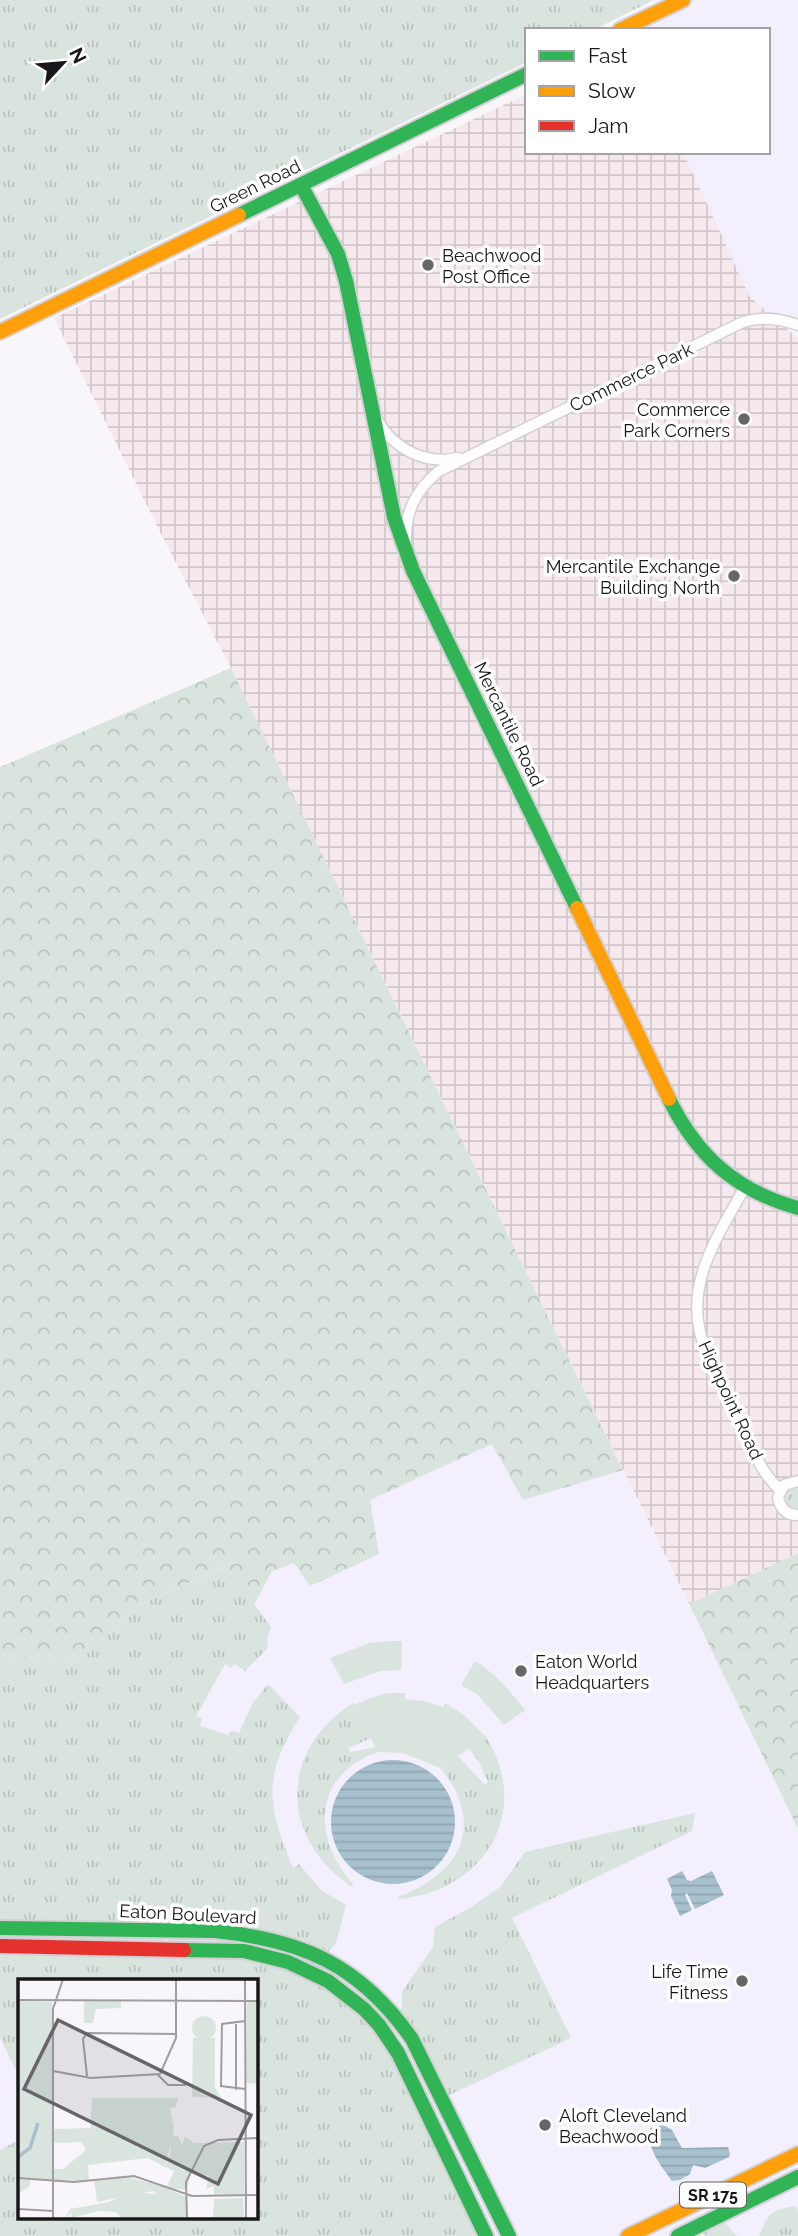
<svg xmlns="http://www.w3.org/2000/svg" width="798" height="2236" viewBox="0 0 798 2236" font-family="Raleway,sans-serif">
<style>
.commercial{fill:#f3effd;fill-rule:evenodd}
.industrial{fill:url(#industrial-grid)}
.grass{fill:url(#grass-tufts)}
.forest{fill:url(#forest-crowns)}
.garden{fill:#d9e4de}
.water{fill:url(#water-rules)}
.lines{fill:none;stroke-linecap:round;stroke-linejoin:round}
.street-casing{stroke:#d3d0d5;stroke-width:13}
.fast-casing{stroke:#d3d0d5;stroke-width:18}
.slow-casing{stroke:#d3d0d5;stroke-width:18}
.jam-casing{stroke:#d3d0d5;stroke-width:18}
.street{stroke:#fefefe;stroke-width:10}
.fast{stroke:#30b455;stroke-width:14}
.slow{stroke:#ff9f0a;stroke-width:14}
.jam{stroke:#e5322d;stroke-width:14}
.poi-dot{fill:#686569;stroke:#fff;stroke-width:2.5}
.labels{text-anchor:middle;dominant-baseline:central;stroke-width:7;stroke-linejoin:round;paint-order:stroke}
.shield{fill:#fff;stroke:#5f5d5f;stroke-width:2}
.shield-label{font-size:16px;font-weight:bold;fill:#1a171b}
.street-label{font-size:18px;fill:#1a171b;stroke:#fff}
.poi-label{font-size:18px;fill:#1a171b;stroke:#fff;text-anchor:start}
.inset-river{fill:none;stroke:#a7c0ce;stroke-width:3.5}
.inset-road{fill:none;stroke:#a09da1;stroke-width:2}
.view{fill:#686569;fill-opacity:0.15;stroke:#686569;stroke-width:3.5}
.inset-edge{fill:none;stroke:#1a171b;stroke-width:3.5}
</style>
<defs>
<pattern id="industrial-grid" width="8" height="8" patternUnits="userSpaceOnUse" patternTransform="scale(1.75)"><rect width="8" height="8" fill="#f6e9ee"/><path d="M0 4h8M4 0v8" fill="none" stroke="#d2c7cc"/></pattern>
<pattern id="grass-tufts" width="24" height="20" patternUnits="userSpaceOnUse" patternTransform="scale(1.75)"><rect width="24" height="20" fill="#d9e4de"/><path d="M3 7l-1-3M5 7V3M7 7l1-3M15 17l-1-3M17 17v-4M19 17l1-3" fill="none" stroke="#bac3be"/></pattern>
<pattern id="forest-crowns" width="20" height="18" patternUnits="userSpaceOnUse" patternTransform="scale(1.75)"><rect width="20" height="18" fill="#d9e4de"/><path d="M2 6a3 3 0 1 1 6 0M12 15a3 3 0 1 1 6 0" fill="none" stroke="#bac3be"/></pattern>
<pattern id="water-rules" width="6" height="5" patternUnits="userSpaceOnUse" patternTransform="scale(1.75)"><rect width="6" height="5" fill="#a7c0ce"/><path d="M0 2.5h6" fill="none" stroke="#8fa4b0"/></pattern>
</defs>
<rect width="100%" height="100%" fill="#f9f6fb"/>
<!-- commercial -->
<path class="commercial" d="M682,0h116v325l-28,-7 -20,-21 -70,-145h88v-122h-148z
M231,668l567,1161v407h-798v-1469zM19,1980h237v237h-237z"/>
<!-- industrial -->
<path class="industrial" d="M527,94v58h156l67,145 48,41v1215l-109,51 -458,-936 -67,-128 -110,-222z"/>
<!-- grass -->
<path class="grass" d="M0,0h654l-61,30h-66v32l-527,257z
M793,1488l5,1v19l-7,-1 -5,-5 1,-10z
M226,1566l45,61 -4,12 1,9 -23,23 -10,-7 -5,4 -5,-4 -29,52 6,3 -2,7 28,9 3,-4 8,2 13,-29 16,-20 32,33c-38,59 -33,88 -7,151l6,-4 22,26 25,15 -10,38 -13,15 -74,-24 -249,-6v-268l84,-4 56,-51z
M353,1703l18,35 -22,10 1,4 26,-5 2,5c-65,23 -67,85 -25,132l-1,3c-73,-49 -73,-137 1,-184z
M486,1737c47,75 -2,154 -87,162v-3c13,-3 24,-11 34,-18 42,-29 38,-75 7,-110l18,-12 27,29 3,-3 -8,-18 -11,-16z
M695,1813l-3,18 -180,87 59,120 -130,61 -46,-84 7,-7v-16l31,-45 2,-20 35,-19 30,-21 25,-35z
M0,1933l163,2v8l-163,-2z
M203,1935l72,8 44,20 -54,-17 -97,-3 -1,-7z
M221,1949l71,13 85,61 109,213h-486v-86l19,-10v77h237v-237h-237v97l-19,-40v-86z
M796,2206l2,5v25h-39c10,-23 11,-26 37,-30z
M725,2223l12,13h-32l-1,-3z"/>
<!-- forest -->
<path class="forest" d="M231,668l392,802 -100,30 -31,-56 -122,56 9,54 -69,32 -16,-23 -22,8 -18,34 -29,-39 -85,39 -56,51 -84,4v-893z
M798,1553v276l-109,-225z"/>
<!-- garden -->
<path class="garden" d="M392,1641h10l-1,29 -21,1 -36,13 -14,-26 40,-15z
M475,1661c21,13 35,30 50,49l-21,15 -27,-31 -16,-9z
M388,1693h17v6l19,2 19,6 2,-4 19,12 22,22 -46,31 -37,-15 -25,-1 -24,-47 16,-7z"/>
<!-- water -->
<path class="water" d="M331 1822a62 62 0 1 1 124 0a62 62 0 1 1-124 0Z
M682,1871l5,9 4,1 21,-10 12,24 -29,14 -8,-16 -2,2 7,15 -12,6 -9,-20 1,-6 -5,-11z
M662,2124l10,6 10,18 46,-1 2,7 -1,3 -24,11 -12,-3 -3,9 -10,6 -8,1c-11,-16 -26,-32 -22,-53z"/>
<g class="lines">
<defs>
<path id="street" d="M377,419c16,30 48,46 81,39
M406,542c-1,-31 10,-52 33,-71l304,-149c19,-6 36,-4 55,3
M745,1187c-27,49 -62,97 -42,156 7,24 21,46 32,68 13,28 23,59 45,79
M798,1481l-14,4 -6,12c2,11 8,18 20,18"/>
<path id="fast" d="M301,185l37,69 8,27 48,236 19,54 164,337
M239,215l288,-141
M669,1099c28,57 67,92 129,109
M0,1928l215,3c88,9 145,34 197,108l97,197
M184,1950l60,1 44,11 40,19 36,28 15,16 19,28 88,183
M678,2236l120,-59"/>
<path id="slow" d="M620,30l63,-30
M0,332l239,-117
M577,908l92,191
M628,2236l170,-82"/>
<path id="jam" d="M0,1946l184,4"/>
</defs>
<!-- street casing -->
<use href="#street" class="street-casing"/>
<!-- fast casing -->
<use href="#fast" class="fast-casing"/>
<!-- slow casing -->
<use href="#slow" class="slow-casing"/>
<!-- jam casing -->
<use href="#jam" class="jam-casing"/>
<!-- street -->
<use href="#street" class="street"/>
<!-- fast -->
<use href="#fast" class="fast"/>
<!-- slow -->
<use href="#slow" class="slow"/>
<!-- jam -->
<use href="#jam" class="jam"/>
</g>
<!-- markers -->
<g class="poi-dot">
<circle cx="428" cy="265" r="7"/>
<circle cx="744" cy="419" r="7"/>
<circle cx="734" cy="576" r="7"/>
<circle cx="521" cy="1671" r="7"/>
<circle cx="742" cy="1981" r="7"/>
<circle cx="545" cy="2125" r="7"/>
</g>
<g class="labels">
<!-- shield labels -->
<rect class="shield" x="680" y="2182.5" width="66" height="25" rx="5"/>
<g class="shield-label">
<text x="713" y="2195">SR 175</text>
</g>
<!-- street labels -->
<g class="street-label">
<text transform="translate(255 186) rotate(-26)">Green Road</text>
<text transform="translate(631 377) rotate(-26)">Commerce Park</text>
<text transform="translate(509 724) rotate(64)">Mercantile Road</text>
<text transform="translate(731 1400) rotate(65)">Highpoint Road</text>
<text transform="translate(188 1914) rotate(3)">Eaton Boulevard</text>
</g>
<!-- poi labels -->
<g class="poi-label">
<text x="442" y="255">Beachwood<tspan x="442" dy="21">Post Office</tspan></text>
<text x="730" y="409" text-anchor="end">Commerce<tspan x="730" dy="21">Park Corners</tspan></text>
<text x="720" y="566" text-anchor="end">Mercantile Exchange<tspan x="720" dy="21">Building North</tspan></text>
<text x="535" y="1661">Eaton World<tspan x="535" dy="21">Headquarters</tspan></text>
<text x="728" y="1971" text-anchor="end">Life Time<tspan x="728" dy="21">Fitness</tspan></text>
<text x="559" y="2115">Aloft Cleveland<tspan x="559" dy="21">Beachwood</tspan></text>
</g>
</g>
<!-- overview -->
<g transform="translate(18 1979)">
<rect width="240" height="240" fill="#f9f6fb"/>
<path d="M0,22l34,1v112l-34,36zM174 49a12 12 0 1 1 24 0a12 12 0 1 1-24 0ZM72,149v6l-10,4 2,4 -29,1v-14zM151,157h9l4,9 3,-9 9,7 50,-1v53l-30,1v-10l-8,3 3,-13 -18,-4 -4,18 -21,-2 8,-17 -9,-4 6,-15zM105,197l38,10 -5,8 -3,-3 -56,11 -3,-22zM225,219l1,20h-31l1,-19z" fill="#d9e4de"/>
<path d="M66,21h37v8l-25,1 -3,14h-9zM175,59h22v49l6,11 -29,-1zM74,119h86l-2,9 -6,1 4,22 -9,37 -17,-9 -60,7 1,16 -59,-1v6l-12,8v-44l8,-5v-7l20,-20 7,51h10l23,-19 -7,-12 11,-4zM143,207l25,11 1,21h-65l-6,-6 -18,-1 -27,7 1,-6 -6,6 4,-9 39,-7 22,-10 25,2z" fill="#d9e4de"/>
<path d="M229,23h11v82l-12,-1zM34,135v63l-34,-1v-26z" fill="#d9e4de"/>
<path class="inset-river" d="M0,178l12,-9 8,-25"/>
<path class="inset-road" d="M227,0l1,239M0,21l240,1M218,42v69M227,42l-23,3 -1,62 24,3M35,92l38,7 69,-4 16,-36v-59M140,96l10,10h18M69,97l-4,-37 4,-6 89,1M0,199l56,4 60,-6 58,20 66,-1M0,230l35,2M35,239v-209l10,-30M169,239l-1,-36 18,-36 14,-6 40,-2"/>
<path class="view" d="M40,41l193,95 -33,69 -194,-95z"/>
<rect width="240" height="240" class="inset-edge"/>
</g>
<!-- legend -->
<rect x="525" y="28" width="245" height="126" fill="#ffffff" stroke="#a3a2a4" stroke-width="2"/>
<rect x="539" y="51" width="35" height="10" fill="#30b455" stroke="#a3a2a4" stroke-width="2"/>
<text x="588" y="63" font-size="21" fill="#1a171b">Fast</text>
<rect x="539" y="86" width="35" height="10" fill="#ff9f0a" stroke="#a3a2a4" stroke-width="2"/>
<text x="588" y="98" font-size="21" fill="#1a171b">Slow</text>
<rect x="539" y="121" width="35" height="10" fill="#e5322d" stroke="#a3a2a4" stroke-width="2"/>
<text x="588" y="133" font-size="21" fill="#1a171b">Jam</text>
<!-- north arrow -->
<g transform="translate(63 63) rotate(64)" stroke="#ffffff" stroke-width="5" paint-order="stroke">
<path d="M0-5L12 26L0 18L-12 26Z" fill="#1a171b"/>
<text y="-10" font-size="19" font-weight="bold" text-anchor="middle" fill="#1a171b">N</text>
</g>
</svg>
